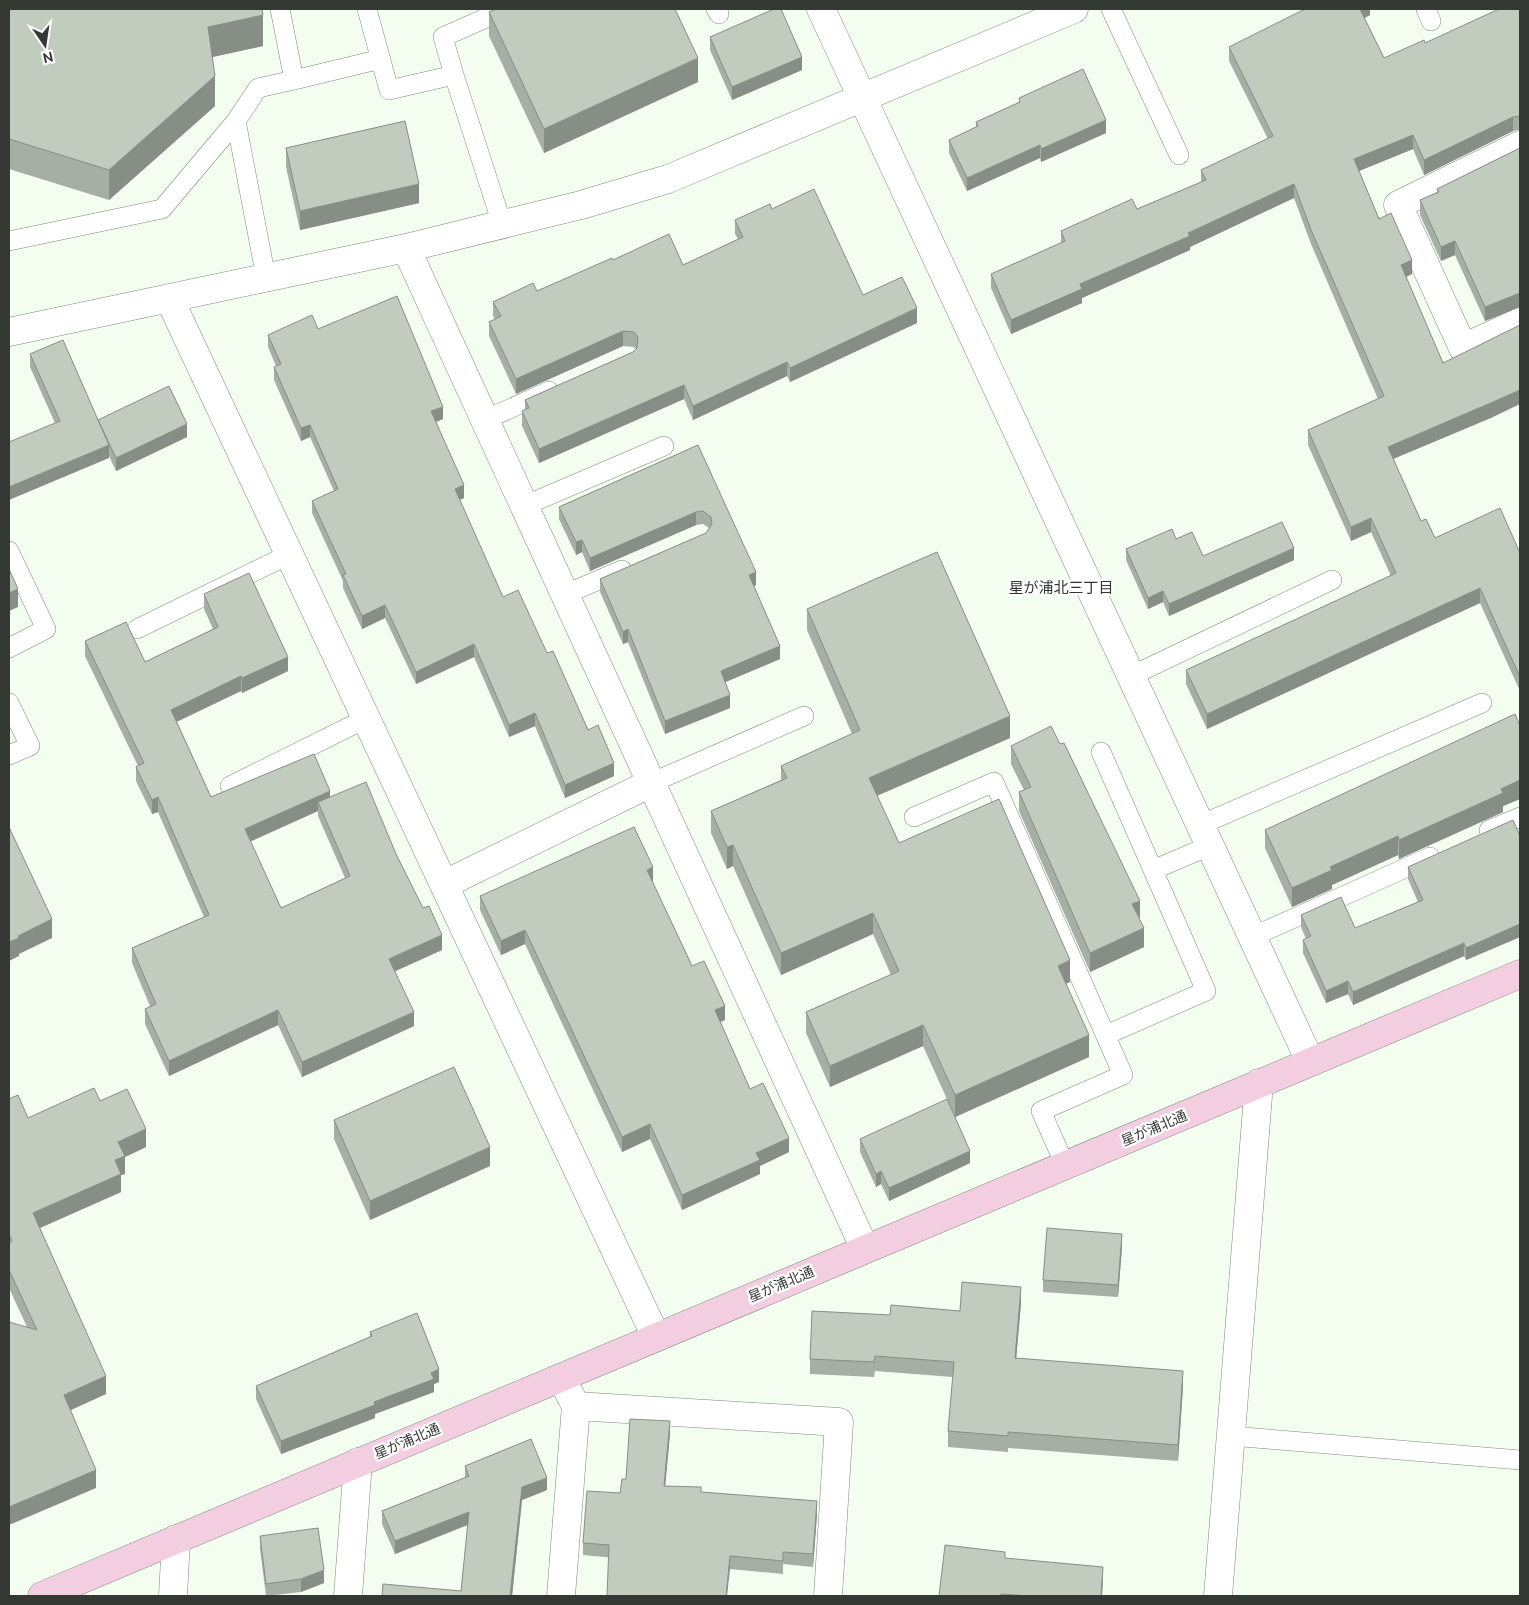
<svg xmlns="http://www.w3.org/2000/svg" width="1529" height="1605" viewBox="0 0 1529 1605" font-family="Ubuntu,'Noto Sans JP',sans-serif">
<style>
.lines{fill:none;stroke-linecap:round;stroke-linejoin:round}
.lane-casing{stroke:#808a7e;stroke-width:20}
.street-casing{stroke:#808a7e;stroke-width:29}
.secondary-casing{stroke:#808a7e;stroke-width:29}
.lane{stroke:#fff;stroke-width:19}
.street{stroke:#fff;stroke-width:28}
.secondary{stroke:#f3cee1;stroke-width:28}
.wall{fill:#a6afa3;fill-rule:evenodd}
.shaded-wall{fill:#878e85}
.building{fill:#c1cbbe;stroke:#878e85}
.labels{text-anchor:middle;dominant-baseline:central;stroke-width:4.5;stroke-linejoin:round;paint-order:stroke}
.street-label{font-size:14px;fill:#353934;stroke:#fff}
.neighbourhood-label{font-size:15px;fill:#30382e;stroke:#fff}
</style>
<rect width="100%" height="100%" fill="#f3fdf0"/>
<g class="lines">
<defs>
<path id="lane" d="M367,9l22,81 65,-15 48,149
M716,9l3,5
M1111,9l68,146
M1426,9l5,12
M454,75l-11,-38 63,-28
M294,80l87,-21
M9,241l153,-32 74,-88
M266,278l-30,-157 22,-33 36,-8 -14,-71
M485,420l64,-29
M524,506l140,-60
M9,551l37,78 -37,19
M566,594l56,-24
M137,629l153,-75
M1131,676l201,-96
M9,703l21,43 -21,9
M1101,752l52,118
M651,783l153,-67
M230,786l137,-68
M914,817l80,-35 129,293 -82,36 24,54
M1200,825l282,-122
M1489,830l31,-13
M1252,937l178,-80
M1106,1035l100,-44 -53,-121 56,-24
M1231,1436l289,24"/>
<path id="street" d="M821,9l489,1052
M1520,145l-122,60 65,143 57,-26
M406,248l459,1001
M169,298l487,1039
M9,332l397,-84 175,-43 87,-26 406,-170
M445,884l206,-101
M576,1406l263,16 -11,174
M173,1596l3,-57
M348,1596l10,-134
M561,1596l15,-190 -8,-15
M1218,1596l41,-513"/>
<path id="secondary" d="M42,1596l1478,-622"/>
</defs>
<!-- lane casing -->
<use href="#lane" class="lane-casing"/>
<!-- street casing -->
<use href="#street" class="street-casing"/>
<!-- secondary casing -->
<use href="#secondary" class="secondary-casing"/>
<!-- lane -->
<use href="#lane" class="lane"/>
<!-- street -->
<use href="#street" class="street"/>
<!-- secondary -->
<use href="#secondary" class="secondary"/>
</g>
<!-- wall -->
<path class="wall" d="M9,9l254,37 -51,11 3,49 -106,94 -100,-31z
M1370,9v6l-6,3 20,40 136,-49v121l-7,1 -89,44 -11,-26 -54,22 20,48 33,55 -6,3 37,86 50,54 -100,42 28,62 14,17 85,15v138l-40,-88 -273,126 -21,-45v-14l205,-94 -20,-44 -20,9 -43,-96v-15l70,-31 -67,-155 -17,-46 -104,49v3l-108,48v5l-71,31 -20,-46v-14l70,-31v-12l76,-22 64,-27v-12l67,-31 -39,-78v-14z
M489,12l209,70 -154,71 -55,-117z
M710,37l92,33 -70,30 -22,-50z
M1019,98l87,35 -65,29 -1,-4 -73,33 -18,-38v-13l27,-13v-5l43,-20z
M286,148l133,55 -119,27 -14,-63z
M1520,148v159l-35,14 -30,-66 -14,6 -21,-46v-15l17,-8v-3z
M772,209l91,86 54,28 -127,59 -3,-6 -94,44 -9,-21 -145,64 -17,-37v-15l3,-1v-10l108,-48 3,-3 -2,-2 -11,-1 -107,48 -27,-58v-14l6,-3 -2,-3v-14l44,-11 76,-31 70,5 55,-26 -3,-5v-14z
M318,329l125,90 -7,3 28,76 -5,2 44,97 44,56 67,123 -49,22 -30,-72 -26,11 -35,-80 -58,27 -31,-66 -23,11 -19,-41v-7l-31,-68v-12l22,-10 -24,-54 -9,4 -27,-61v-13l2,-1 -8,-19v-12z
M30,354l68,66 89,17 -71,34 -7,-15v2l-54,-35 -25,-56z
M698,445l58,140 -2,1 26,73 -55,23 5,26 -65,26 -37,-92 -5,2 -23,-52v-13l106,-46 3,-5 -6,-4 -7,1 -106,46 -8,-19 -6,3 -17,-36v-12z
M1176,539l27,17 91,4 -125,56 -6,-14 -15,7 -22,-49v-11z
M204,594l84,77 -46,22 -1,-2 -64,31 34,75h119l66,57 46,96 -47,21 19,55 -112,51 -24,-52 -109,51 -24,-52v-15l5,-3 -18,-43v-15l72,-31 -46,-105 -6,2 -16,-33v-14l2,-1 -53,-110v-15l60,21 68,-33 -9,-20zM318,811v5l27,62 -64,30 -31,-67z
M807,609l203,129 -133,58 22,47 171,139 -4,1 23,74 -134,60 15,46 -81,38 -8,-17 -5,3 -16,-35v-13l91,-31 -28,-62 -93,41 -24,-54v-21l85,-37 -18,-41 -92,41 -48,-109 -6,3 -16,-36v-22l70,-31v-14l71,-32 -45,-104z
M1520,726v73l-17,7v6l-104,47 -1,-4 -66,30v4l-40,18 -27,-59v-18z
M1011,746l129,174 4,27 -54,25 -71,-161v-19l5,-2 -13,-26z
M1520,836v101l-54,23 -2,-4 -111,49 -5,-11 -22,9 -23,-50v-13l3,-1 -5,-12v-12l54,13 63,-26 -10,-23v-12z
M653,881l-1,1 40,84 33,54 -5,2 30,67 39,63 -29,14v8l-78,36 -32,-71 -28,13 -97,-208 -24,11 -21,-45v-14z
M9,1099l19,19 72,-17 46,46 -21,10v17l-4,1v17l-81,36 66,166 -35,16 25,78 -69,-161 -18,-39z
M334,1120l156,46 -120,54 -36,-81z
M1122,1247l-4,50 -75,-5v-12z
M1021,1303l-5,55 167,28 -5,75 -170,-13v4l-60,-5v-16l5,-54 -78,-6 -1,6 -64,-3v-15l80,-44 70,-4z
M370,1332l69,50 -5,2v8l-59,22v4l-94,36 -25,-55v-13l114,-49z
M670,1434l-5,52 152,28 -4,53 -30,-3v10l-200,-19v-12l37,-50 6,-14z
M465,1466l82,24 -25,10 -10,96h-130l79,-5 7,-66 -73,29 -13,-30v-13l83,-33z
M260,1536l64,47 -23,9 -35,4 -6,-47z
M1005,1558l98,20 -1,18h-163z"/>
<!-- shaded-wall -->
<path class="shaded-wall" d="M1359,9h11v6l-11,6z
M263,15v31l-55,12v-31z
M802,57v13l-70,30v-13z
M698,58v24l-154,71v-24z
M215,76v30l-106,94v-30z
M1513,117v14l-89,44v-15z
M1106,120v13l-65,29v-13z
M1413,135v14l-59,24v-14z
M1040,145v13l-73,33v-13z
M419,184v19l-119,27v-19z
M1294,184v14l-104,49v3l-108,48v5l-71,31v-14l69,-36z
M1455,241v14l-14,6v-14z
M1412,260v14l-11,5v-14z
M1520,293v14l-35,14v-14z
M917,308v15l-127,59v-14z
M623,331v15l-107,48v-15z
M787,362v14l-94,44v-14z
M684,385v14l-145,64v-14z
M1520,390v14l-27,13 -105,44v-14z
M443,407v12l-12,5v-13z
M187,424v13l-71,34v-13z
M310,425v12l-9,4v-13z
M109,445v13l-100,42v-13z
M464,485v13l-9,4v-13z
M696,512v13l-106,46v-13z
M1371,518v14l-20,9v-14z
M582,540v12l-6,3v-13z
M1294,548v12l-125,56v-12z
M756,572v13l-7,3v-13z
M1480,588v15l-273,126v-15z
M18,589v18l-9,4v-18z
M1163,591v11l-15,7v-11z
M385,605v13l-23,11v-13z
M628,629v13l-5,2v-12z
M474,644v13l-58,27v-12z
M780,646v13l-59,25v-13z
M288,657v14l-46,22v-15z
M241,676v15l-70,33v-14z
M730,695v13l-65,26v-13z
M535,713v13l-26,11v-12z
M1010,716v22l-141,61v-21z
M614,763v13l-49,22v-13z
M1520,780v19l-17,7v6l-104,47v-19l102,-51z
M330,791v14l-12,-3v9l-73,33v-15z
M158,797v15l-6,2v-14z
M1398,836v19l-66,30v4l-40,18v-19l38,-21z
M733,845v21l-6,3v-22z
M653,867v14l-6,3v-14z
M1140,901v18l-8,-15z
M873,913v21l-92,41v-22z
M52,919v19l-33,16v2l-10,5v-19l9,-6z
M1520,924v13l-54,23v-12z
M1144,928v19l-54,25v-19z
M525,930v14l-24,11v-14z
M442,935v15l-53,24v-15z
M1464,943v13l-111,49v-13z
M1070,960v22l-12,5v-21z
M1348,981v13l-22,9v-12z
M725,1006v14l-10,4v-14z
M278,1010v15l-109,51v-15z
M414,1012v14l-112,51v-15z
M923,1025v21l-93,41v-21z
M1089,1035v22l-134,60v-22z
M650,1124v15l-28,13v-15z
M146,1129v18l-21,10v17l-4,1v17l-88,39v-18l85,-71z
M789,1138v14l-29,14v8l-78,36v-15l74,-42z
M490,1147v19l-120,54v-19z
M970,1151v12l-81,38v-13z
M881,1171v13l-5,3v-13z
M1122,1234v13l-4,50v-12z
M1021,1287v16l-6,70v-15z
M439,1369v13l-5,2v8l-59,22v4l-94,36v-13z
M1183,1371v15l-5,75v-16z
M106,1376v18l-42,19v-18z
M670,1421v13l-6,64v-12z
M96,1470v18l-87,37v-18z
M547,1478v12l-25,10 -10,96h-2l12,-109z
M817,1501v13l-4,53v-13z
M469,1512v12l-74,30v-13z
M730,1556v13l-3,27h-1z
M1103,1567v11l-1,18h-1z
M324,1570v13l-23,9v-13z"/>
<!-- building -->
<path class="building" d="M9,9h253l1,6 -55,12 7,49 -106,94 -100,-31z
M496,9h179l23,49 -154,71 -55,-117z
M774,9h7l21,48 -70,30 -22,-50z
M1305,9h55l24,49 40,-18 1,3 74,-34h21v107l-7,1 -89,43 -11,-25 -59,24 25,60 12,-6 21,47 -11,5 42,98 77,-38v65l-27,12 -105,45 33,74 5,-2 9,19 65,-30 20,45v124l-40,-89 -273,126 -21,-44 210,-97 -25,-55 -20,9 -43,-97 76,-34 -73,-166 -17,-46 -106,49 2,3 -110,48 2,5 -71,31 -20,-46 74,-33 -4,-10 71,-32 5,10 69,-29 -5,-10 72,-34 -44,-89z
M1083,69l23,51 -65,29 -1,-4 -73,33 -18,-38 29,-14 -2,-4 44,-20 -1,-4z
M405,121l14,63 -119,27 -14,-63z
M1520,148v145l-35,14 -30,-66 -14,6 -21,-47 19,-8 -2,-3z
M814,189l49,106 39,-18 15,31 -127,60 -3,-6 -94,44 -9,-21 -145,64 -17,-38 7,-3 -4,-8 108,-48 4,-4 1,-11 -4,-5 -11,-1 -107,48 -27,-57 12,-6 -8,-14 40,-19 4,8 75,-33 1,2 56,-26 14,31 60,-28 -8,-17 35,-16 2,5z
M397,296l46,111 -12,4 33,74 -9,4 48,108 15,-7 29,63 6,-2 35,79 10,-5 16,38 -49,22 -30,-72 -26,12 -35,-81 -58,28 -31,-67 -23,11 -19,-41 3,-1 -34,-73 26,-12 -28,-64 -9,3 -27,-61 7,-3 -13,-29 44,-20 6,14z
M63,340l46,105 -100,42v-45l51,-21 -30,-67z
M169,386l18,38 -71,34 -18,-38z
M698,445l58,127 -7,3 31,71 -59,25 9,24 -65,26 -37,-92 -5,3 -23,-53 106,-46 6,-9 -1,-7 -8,-6 -7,1 -106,46 -8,-18 -6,2 -17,-35z
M1282,522l12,26 -125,56 -6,-13 -15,7 -22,-49 46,-20 4,10 16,-7 11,24z
M937,552l73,164 -141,62 30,65 100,-44 71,161 -12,6 31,69 -134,60 -32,-70 -93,41 -24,-54 93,-41 -26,-58 -92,40 -48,-108 -6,2 -16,-36 76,-33 -6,-12 79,-36 -53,-121z
M9,569l9,20 -9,4z
M249,573l39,84 -46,21 -1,-2 -70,34 40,87 103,-43 16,37 -85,38 36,79 69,-32 -32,-74 48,-20 30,72 27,54 6,-2 13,29 -53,24 25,53 -112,50 -24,-52 -109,51 -24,-52 11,-5 -24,-56 77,-33 -51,-118 -6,3 -16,-33 8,-4 -59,-122 41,-19 19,40 73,-35 -14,-33z
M1515,714l5,12v54l-19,9 2,4 -104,47 -1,-4 -68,31 2,3 -40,18 -27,-58z
M1051,726l9,18 4,-1 76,158 -8,3 12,24 -54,25 -71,-161 12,-5 -20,-41z
M1513,820l7,16v88l-54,24 -2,-5 -111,49 -5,-11 -22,10 -23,-51 8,-4 -10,-21 40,-18 14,31 68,-28 -15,-33z
M9,827l43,92 -34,17 1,2 -10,4z
M634,827l19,40 -6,3 45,96 12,-5 21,45 -10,4 35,79 13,-6 26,55 -33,15 4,7 -78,35 -32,-71 -28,13 -97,-207 -24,11 -21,-45z
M454,1067l36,80 -120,54 -36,-81z
M94,1088l6,13 27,-12 19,40 -28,13 7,14 -10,4 6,14 -88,39 73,163 -42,19 32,75 -87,37v-185l28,8 -28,-60v-27l3,-2 -3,-7v-135l9,-4 10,23z
M947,1099l23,52 -81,37 -8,-17 -5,3 -16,-35z
M1047,1228l75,6 -4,51 -75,-5z
M962,1282l59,5 -6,71 168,13 -5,74 -170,-13v4l-60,-5 6,-69 -79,-6 -1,6 -64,-3 2,-48 78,4 1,-10 69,6z
M417,1313l22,56 -8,4 3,6 -60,23 1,3 -94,36 -25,-55 116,-50 -2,-4z
M630,1419l40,2 -6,65 37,1v5l116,9 -4,53 -30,-2v9l-53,-5 -4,40h-119l2,-51 -26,-2 4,-52 33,2 2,-14h4z
M531,1439l16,39 -25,9 -12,109h-128l1,-12 78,7 8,-79 -74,29 -13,-30 87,-35 -4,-10z
M318,1528l6,42 -23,9 -35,5 -6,-48z
M945,1545l60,7v6l98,9 -2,29h-73l-27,-2v2h-62z"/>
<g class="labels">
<!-- street labels -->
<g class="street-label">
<text transform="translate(1154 1128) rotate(-23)">星が浦北通</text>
<text transform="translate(781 1284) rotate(-23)">星が浦北通</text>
<text transform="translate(407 1441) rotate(-23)">星が浦北通</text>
</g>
<!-- neighbourhood labels -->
<g class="neighbourhood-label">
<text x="1061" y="587">星が浦北三丁目</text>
</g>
</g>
<!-- border -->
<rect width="1529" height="1605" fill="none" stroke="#353934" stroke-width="20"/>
<!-- north arrow -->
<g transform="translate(45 45) rotate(167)" stroke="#ffffff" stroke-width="4" paint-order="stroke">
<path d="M0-4L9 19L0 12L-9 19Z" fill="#353934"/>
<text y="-8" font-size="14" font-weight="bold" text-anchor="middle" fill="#353934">N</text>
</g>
</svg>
